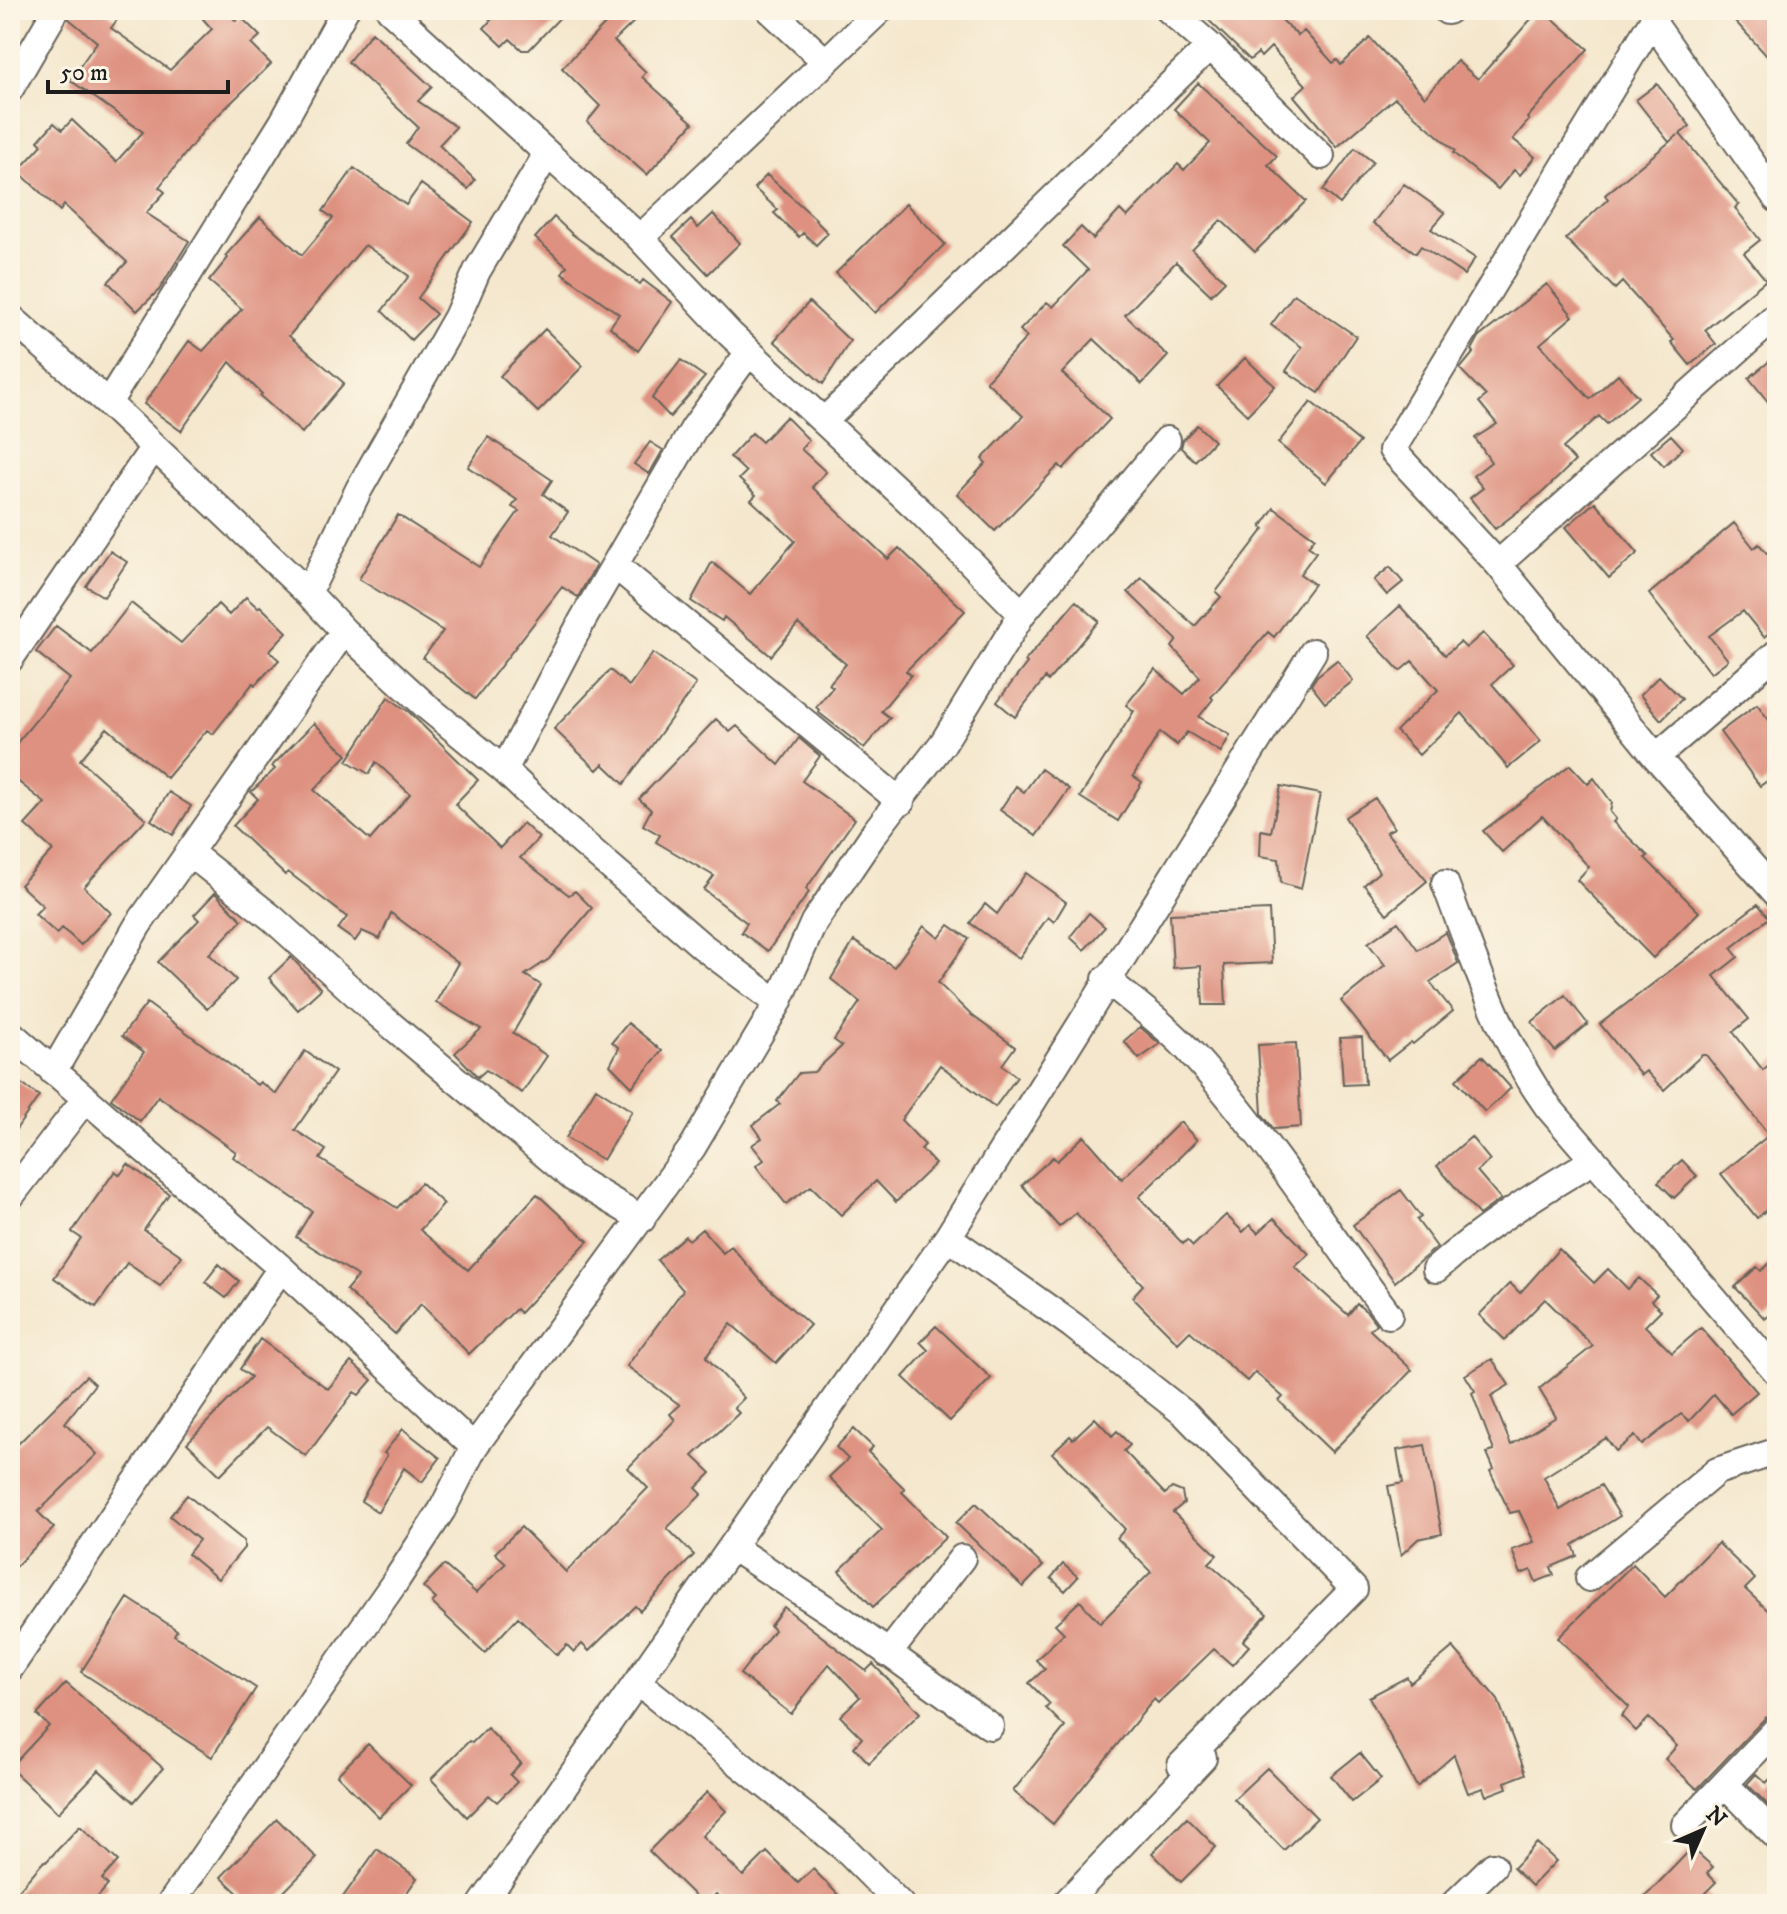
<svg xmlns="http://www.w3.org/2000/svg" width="1787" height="1914" viewBox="0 0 1787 1914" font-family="'IM FELL DW Pica',serif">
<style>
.building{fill:#de9180}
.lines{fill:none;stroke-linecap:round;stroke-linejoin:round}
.minor-casing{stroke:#68635a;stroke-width:30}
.minor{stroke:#fff;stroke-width:26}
</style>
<rect width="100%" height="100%" fill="#fcf5e5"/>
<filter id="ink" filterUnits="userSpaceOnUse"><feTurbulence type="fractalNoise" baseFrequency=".0125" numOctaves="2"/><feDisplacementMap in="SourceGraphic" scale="16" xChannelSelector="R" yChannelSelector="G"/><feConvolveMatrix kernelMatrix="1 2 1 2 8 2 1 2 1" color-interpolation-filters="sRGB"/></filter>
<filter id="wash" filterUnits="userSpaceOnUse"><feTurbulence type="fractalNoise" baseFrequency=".006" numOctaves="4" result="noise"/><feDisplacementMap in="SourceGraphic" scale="32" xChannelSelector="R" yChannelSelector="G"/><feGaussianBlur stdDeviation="1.8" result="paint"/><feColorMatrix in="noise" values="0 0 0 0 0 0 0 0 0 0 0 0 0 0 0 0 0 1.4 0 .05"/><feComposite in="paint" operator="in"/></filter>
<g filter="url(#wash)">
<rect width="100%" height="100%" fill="#f4e7cd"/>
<g id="blocks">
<!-- building -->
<path class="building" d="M72,10h33l12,10 -6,8 59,42 42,-41 -9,-10 10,-9h12l11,11 5,-4 19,19 -9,8 20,20 -62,60 -50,63 6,5 -19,21 43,28 -30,49 -22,21 -29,-29 19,-20 -63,-57 -4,6 -42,-40 24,-26 -4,-4 16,-18 8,7 10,-10 44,42 27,-30 -73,-52 27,-38 -28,-23z
M480,10h87l-38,40h-7l-12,-11 -7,7 -19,-18 7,-8z
M619,10h27l-32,31 32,31 -4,5 51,46 -46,52 -60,-53 13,-16 -38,-38z
M1198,10h74l26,26 6,-5 29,32 4,-3 4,5 29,-27 55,59 32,-36 21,18 61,-69h4l45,39 -61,69 2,2 -16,19 22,18 -15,18 -6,-5 -16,19 -45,-36 2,-2 -60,-53 -58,49 -43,-51 12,-11 -35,-38 -10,10 -3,-4 -8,7z
M1725,10h52v57z
M372,32l60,55 -14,14 38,26 -17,18 36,35 -7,9 -62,-45 12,-17 -70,-65z
M1198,83l79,73 -9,9 38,36 -51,51 -34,-32 -29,30 33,31 -14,14 -35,-33 -51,53 43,41 -26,28 -48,-45 -32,34 48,46 -47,50 -4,-4 -64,66 -38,-37 29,-31 -4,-4 41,-43 -37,-35 41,-44 -7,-7 27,-28 6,5 35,-37 -25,-24 18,-19 12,12 27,-29 7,7 51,-53 6,6 26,-27 -36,-34z
M1657,84l33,42 -10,8 59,71 -4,3 25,32 -16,13 22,27 -61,50 11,14 -26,21 -19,-23 3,-2 -52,-58 -7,7 -49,-50 42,-40 -3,-4 73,-60 -9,7 -33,-42z
M1355,148l18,14 -33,42 -17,-14z
M354,168l52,37 15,-21 52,38 -55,76 18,16 -25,26 -29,-29 27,-35 -44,-31 -76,91 55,47 -42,50 -42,-37 2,-2 -32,-32 -49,69 -37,-27 45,-63 14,10 39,-42 -33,-28 19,-23 -3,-2 35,-39 42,38 31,-37 -10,-7z
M767,175l49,44 -1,1 13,13 -12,12 -13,-12 -4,4 -25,-24 4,-3 -24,-22z
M1404,184l41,29 -14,16 44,29 -11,17 -43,-29 -5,7 -43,-30z
M906,204l39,40 -70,69 -39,-40z
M713,214l27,29 -32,31 -35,-37 18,-17 7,8z
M554,217l18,17 68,50 3,-4 29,22 -34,49 -28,-24 9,-13 -57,-41 5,-7 -32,-28z
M1547,284l26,32 -33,28 50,55 28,-25 20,23 -31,27 -8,-8 -36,32 12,13 -32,31 -48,37 -25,-31 13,-10 -10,-12 18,-14 -16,-24 22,-14 -18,-22 7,-6 -26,-27 14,-17 -2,-2 7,-13z
M1294,294l62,42 -37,57 -33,-22 16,-24 -31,-22z
M809,302l41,39 -27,43 -49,-43z
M545,329l38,37 -45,46 -38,-36z
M1777,355v58l-28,-35z
M1245,358l30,28 -28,29 -30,-29z
M681,360l24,17 -35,40 -18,-19z
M1311,402l49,40 -34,41 -48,-40z
M786,417l23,23 -8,9 25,23 -14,15 76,72 11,-11 66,63 -59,60 5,4 -30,36 9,7 -26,30 -46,-36 1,-2 -3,-3 17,-20 -4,-3 17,-20 -48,-40 -27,32 -47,-39 -2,4 -31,-20 21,-39 38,32 45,-53 -44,-41 5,-5 -17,-16 7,-7 -16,-15 22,-24 10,9z
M1197,425l17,16 -19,20 -14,-13 2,-8z
M1671,435l12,13 -19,18 -13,-14z
M488,437l64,43 -9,14 25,18 -16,23 44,30 -18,32 -16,-10 -87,112 -52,-41 20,-27 -84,-52 39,-64 81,52 40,-56 -7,-4 5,-7 -49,-33z
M650,442l13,8 -14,24 -15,-10z
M1595,502l43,51 -29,25 -43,-51z
M1274,508l41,30 -7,8 8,6 -16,22 14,10 -40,53 -6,-5 -57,65 2,2 -14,18 31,18 -9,17 -34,-20 -10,13 -17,-13 -27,44 9,6 -24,39 -38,-24 54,-86 -8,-6 29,-36 29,25 16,-17 -28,-30 5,-7 -49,-48 14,-14 53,48 26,-29 -5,-5 48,-63 -3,-2z
M1734,523l20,25 5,-4 18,21v61l-13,11 -21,-26 -34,25 19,24 -17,13 -62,-79z
M110,551l17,11 -23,35 -18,-11z
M1390,567l13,15 -16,13 -13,-15z
M246,597l12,11 2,-2 27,26 -18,19 10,9 -24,25 -2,-2 -40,51 -6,-4 -40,48 -60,-50 -27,32 66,59 -62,68 27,26 -30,32 -19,-17 -5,6 -22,-20 8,-8 -23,-21 33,-35 -28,-25 20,-22 -35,-28v-24l60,-72 -34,-27 20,-26 36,27 39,-50 50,40 37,-39 11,11z
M1076,601l23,20 -51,60 -3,-3 -30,39 -18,-15 30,-39 -2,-2z
M1400,606l45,49 15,-13 6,6 17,-15 30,32 -21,19 49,57 -33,27 -46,-55 -43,42 -23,-24 42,-41 -26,-29 -12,10 -33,-35z
M653,653l43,31 -72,100 -21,-20 -6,6 -43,-41 56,-59 19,16z
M1337,660l16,21 -28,22 -14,-18 6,-9z
M1659,676l23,23 -21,21 -21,-25z
M388,697l21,15 69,68 -23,24 45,44 23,-25 16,15 -19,20 49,37 6,-4 17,17 -43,51 -24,16 16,10 -28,48 34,23 -25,37 -36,-23 -8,7 -23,-24 26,-24 -45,-27 22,-39 -67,-50 -11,26 -18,-8 -7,10 -17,-12 9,-12 -59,-45 -3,3 -52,-49 25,-27 -7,-7 24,-23 -3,-3 42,-43 33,32 -33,35 56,50 40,-46 -34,-32 -7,12 -22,-13z
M1757,704l20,27v43l-17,12 -40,-54z
M716,719l14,13 7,-6 42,39 20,-27 21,18 -18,25 53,38 -49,70 3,3 -41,59 -27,-19 6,-9 -43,-33 10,-14 -58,-34 4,-7 -17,-10 8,-15 -12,-11z
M1570,765l18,19 6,-6 18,25 -2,9 6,7 -3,3 35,34 -3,2 54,54 -46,46 -76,-78 12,-13 -47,-51 -40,36 -19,-21z
M1041,769l28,20 -33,47 -36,-26 16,-24 8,6z
M1281,786l39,8 -19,95 -20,-6 -2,-24 -19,-3 1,-26 10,2z
M169,792l22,14 -18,29 -22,-15z
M1375,798l19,30 -8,4 41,49 -40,33 -23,-29 15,-13 -34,-55z
M1026,873l40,29 -12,20 -6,-5 -29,41 -49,-35 15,-19 12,10z
M215,893l27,27 -33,34 27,26 -29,29 -49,-47 41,-42 -5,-5z
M1758,904l11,14 -38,30 7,9 -24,19 35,43 -16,13 30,38 14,-12v143l-20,17 -36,-44 48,-39 -63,-80h-4l-38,35 -18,-19 -5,4 -41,-51z
M1269,910l3,53 -48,2 2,40h-23l-2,-39 -28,2 -3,-54z
M1089,913l16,14 -21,23 -14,-13z
M1398,922l20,28 28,-18 12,31 -28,19 23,29 -40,33 -2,-2 -23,18 -47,-59 44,-36 -17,-22z
M949,925l20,14 -31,44 32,31 45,33 -13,18 15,12 -22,30 -55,-42 -39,55 24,25 -4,4 14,15 -39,38 -20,-21 -35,34 -30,-29 -25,18 -30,-38 8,-6 -12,-15 10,-7 -9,-13 27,-21 -3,-3 22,-28 15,-1 28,-26 -8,-6 26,-38 -29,-23 23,-38 40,26 30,-41 15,12z
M291,957l30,32 -23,21 -29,-32z
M1565,995l23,29 -33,27 -23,-29z
M147,1003l110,82 3,-3 16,12 29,-43 30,21 -40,58 31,20 -6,9 77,49 24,-25 23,21 -24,26 48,40 69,-76 51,47 -68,72 -4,-4 -47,45 -48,-50 -26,30 -49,-44 12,-14 -62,-39 16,-26 -79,-54 3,-5 -78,-56 -18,25 -29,-22 33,-47 -22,-16z
M628,1023l34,28 -30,36 -22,-22 9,-17 -7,-6z
M1140,1027l20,17 -21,15 -15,-18z
M1362,1037l3,47 -22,1 -3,-47z
M1296,1043l5,84 -27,2 -12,-15 -4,-69z
M1482,1056l29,32 -26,24 -29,-32z
M10,1076l29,20 -29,42z
M596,1088l36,23 -29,49 -37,-22z
M1180,1122l17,18 -58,57 44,47 4,-4 6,6 33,-31 17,17 7,-7 8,8 16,-15 35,36 -14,13 53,48 9,-11 10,8 9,12 -6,6 42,40 -80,82 -53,-51 4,-4 -28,-25 -8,9 -57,-50 -12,12 -46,-46 11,-12 -67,-72 -17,14 -37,-42 31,-28 4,4 27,-25 38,43z
M1471,1137l19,23 -13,11 24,28 -22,16 -42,-49z
M1682,1160l15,16 -23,22 -16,-16z
M128,1164l41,30 -25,36 38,26 -22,30 -33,-23 -31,44 -42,-29 27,-40 -9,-6 43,-61 5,4z
M1401,1190l20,27 -4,3 20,27 -42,35 -42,-57z
M702,1229l21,24 8,-7 32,37 47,42 -34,38 -45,-39 -25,33 38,41 -10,10 5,5 -46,43 18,17 -15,15 6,6 -35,34 27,27 -54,56 -5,-5 -46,45 -7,-7 -8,8 -7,-7 -10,10 -39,-38 -33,36 -53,-50 4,-4 -13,-12 21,-22 32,28 30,-30 -11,-10 26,-26 45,45 82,-84 -20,-20 47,-48 -5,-6 10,-9 -53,-39 56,-76 -26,-30 28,-24 4,4z
M1559,1249l35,34 14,-14 20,20 11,-11 18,17 -6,6 10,9 -16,16 27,27 29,-25 56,64 -26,22 -17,-20 -25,27 -8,-7 -39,31 -7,-9 -19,15 -10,-13 -62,39 16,33 41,-25 19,31 -47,29 4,11 -26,11 3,8 -18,7 -5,-12 -10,4 -9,-24 22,-8 -15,-31 -9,2 -20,-42 4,-2 -7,-16 7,-2 -22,-58 3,-2 -10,-16 27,-16 17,26 -18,11 20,49 45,-28 -17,-28 54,-43 -48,-47 -40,41 -26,-25 31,-32 10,10z
M1777,1257v52l-12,10 -30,-32 22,-20 4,4z
M219,1264l20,17 -13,17 -21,-16z
M936,1326l55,52 -41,43 -47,-44 25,-27 -8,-8z
M260,1339l68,50 23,-27 21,18 -13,15 -5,-3 -48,64 -39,-29 -47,48 -33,-32 64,-66 -11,-8z
M86,1376l9,8 -30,39 32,31 -59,58 16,16 -44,44v-120z
M1095,1418l17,18 5,-5 13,14 -6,6 41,43 7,-6 10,4 2,11 -11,9 44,43 -8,8 58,51 -24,27 6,5 -17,19 -18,-16 -56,54 -4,-4 -101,125 -40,-33 52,-64 -19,-19 4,-4 -21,-21 16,-14 -9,-9 28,-27 -9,-9 25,-23 20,22 51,-51 -34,-34 8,-9 -73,-76 18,-17 3,3z
M403,1429l37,29 -18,24 -18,-14 -26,44 -17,-11 26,-46 -3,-2z
M854,1429l19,18 -5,5 37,37 -3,3 44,45 -73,70 -34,-36 43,-41 -53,-53 19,-18 -12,-12z
M1425,1445l17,89 -24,5 -17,16 -13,-69 15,-3 -6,-33z
M187,1495l57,46v7l-26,31 -30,-25 11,-14 -29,-24z
M976,1503l67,63 -20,21 -67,-64z
M1718,1543l37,36 -10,10 32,30v94l-12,5 -68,71 -32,-30 12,-13 -28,-28 -13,13 -15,-15 8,-9 -71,-69 75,-74 32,33z
M1063,1564l15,13 -13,14 -14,-13z
M128,1598l49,32 -3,5 82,53 -44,69 -131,-85z
M784,1607l82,64 7,-7 47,49 -51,50 -15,-16 8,-9 -22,-22 20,-19 -31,-33 -38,50 -51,-40 34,-44 -4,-4z
M1453,1647l45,53 28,74 -21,8 2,6 -21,8 -3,-8 -15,5 -14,-38 -37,32 -48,-90 38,-20 3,6z
M66,1683l97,85 -29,34 -35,-32 -41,43 -48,-45 39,-42 -12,-11z
M487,1728l34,35 -11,12 7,7 -20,20 -8,-7 -22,22 -36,-38 38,-38 3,2z
M368,1744l43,41 -32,32 -42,-42z
M1360,1753l21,26 -29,23 -21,-26z
M1267,1768l50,50 -33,32 -50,-51z
M1777,1772v42l-30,-30 9,-10 10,9z
M707,1792l19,19 -24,25 41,40 24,-24 31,31 15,-14 34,35h-121l-10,-10 -9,10h-4l-54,-53z
M1187,1818l29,29 -35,35 -29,-29z
M277,1819l40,39 -45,46h-23l-28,-27z
M80,1826l38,35 -16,18 6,6 -16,19h-82v-4l34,-39 2,1z
M1537,1843l19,18 -24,25 -19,-18z
M1692,1848l21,19 -6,6 9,9 -11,11 11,11h-78z
M377,1849l40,29 -18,26h-61z"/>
</g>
</g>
<g filter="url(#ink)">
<use href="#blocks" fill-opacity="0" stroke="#68635a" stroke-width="2"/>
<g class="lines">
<defs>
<path id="minor" d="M770,10l55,51
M1169,10l41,36 111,110
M1659,10l-267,440 106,114 158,193 121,137
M1447,11l2,-1
M1652,21l125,178
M10,89l46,-79
M640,238l240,-228
M10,317l98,86 200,190 36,38 82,75 78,64 58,55 140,121 76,57
M108,403l175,-281 62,-112
M825,420l385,-374
M1498,564l279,-249
M616,566l285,236
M308,593l51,-104 98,-172 20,-46 70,-117
M1022,614l145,-174
M10,659l144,-212
M1656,757l121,-104
M504,770l78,-149 112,-193 55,-76
M190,853l82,65 106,96 195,164 69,41
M1445,883c29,76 55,158 103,224l229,265
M1106,979c30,25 62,48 88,77 71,79 131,173 195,259
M10,1033l271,235 193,179
M53,1072l85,-147 206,-294
M10,1197l75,-98
M948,1237l124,88 113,89 169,175 -173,176
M1436,1269c49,-43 102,-76 158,-109
M732,1547l108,71 150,108
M1589,1578l128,-107 55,-18
M888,1654l74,-96
M10,1668l271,-400
M639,1683l204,164 57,57
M1725,1784l52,53
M1685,1825l92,-96
M170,1904l225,-322 47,-72 32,-63 218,-299 86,-145 36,-81 61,-90 68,-89 79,-129 -100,-101 -192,-179 -90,-96 -250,-228
M482,1904l466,-667 365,-585
M1065,1904l138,-146
M1454,1904l39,-38"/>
</defs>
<!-- minor casing -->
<use href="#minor" class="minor-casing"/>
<!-- minor -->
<use href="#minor" class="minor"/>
</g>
</g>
<!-- margin -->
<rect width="1787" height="1914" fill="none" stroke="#fcf5e5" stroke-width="40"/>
<!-- north arrow -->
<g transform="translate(1703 1830) rotate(45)" stroke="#fcf5e5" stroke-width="6" paint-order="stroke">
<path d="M0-6L14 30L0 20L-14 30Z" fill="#1c1c1c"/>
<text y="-12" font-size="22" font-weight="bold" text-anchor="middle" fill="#1c1c1c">N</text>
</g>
<!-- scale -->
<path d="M48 80v12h180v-12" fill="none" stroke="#1c1c1c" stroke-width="4"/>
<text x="60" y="80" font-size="24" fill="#1c1c1c" stroke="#fcf5e5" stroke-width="6" paint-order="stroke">50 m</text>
</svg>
